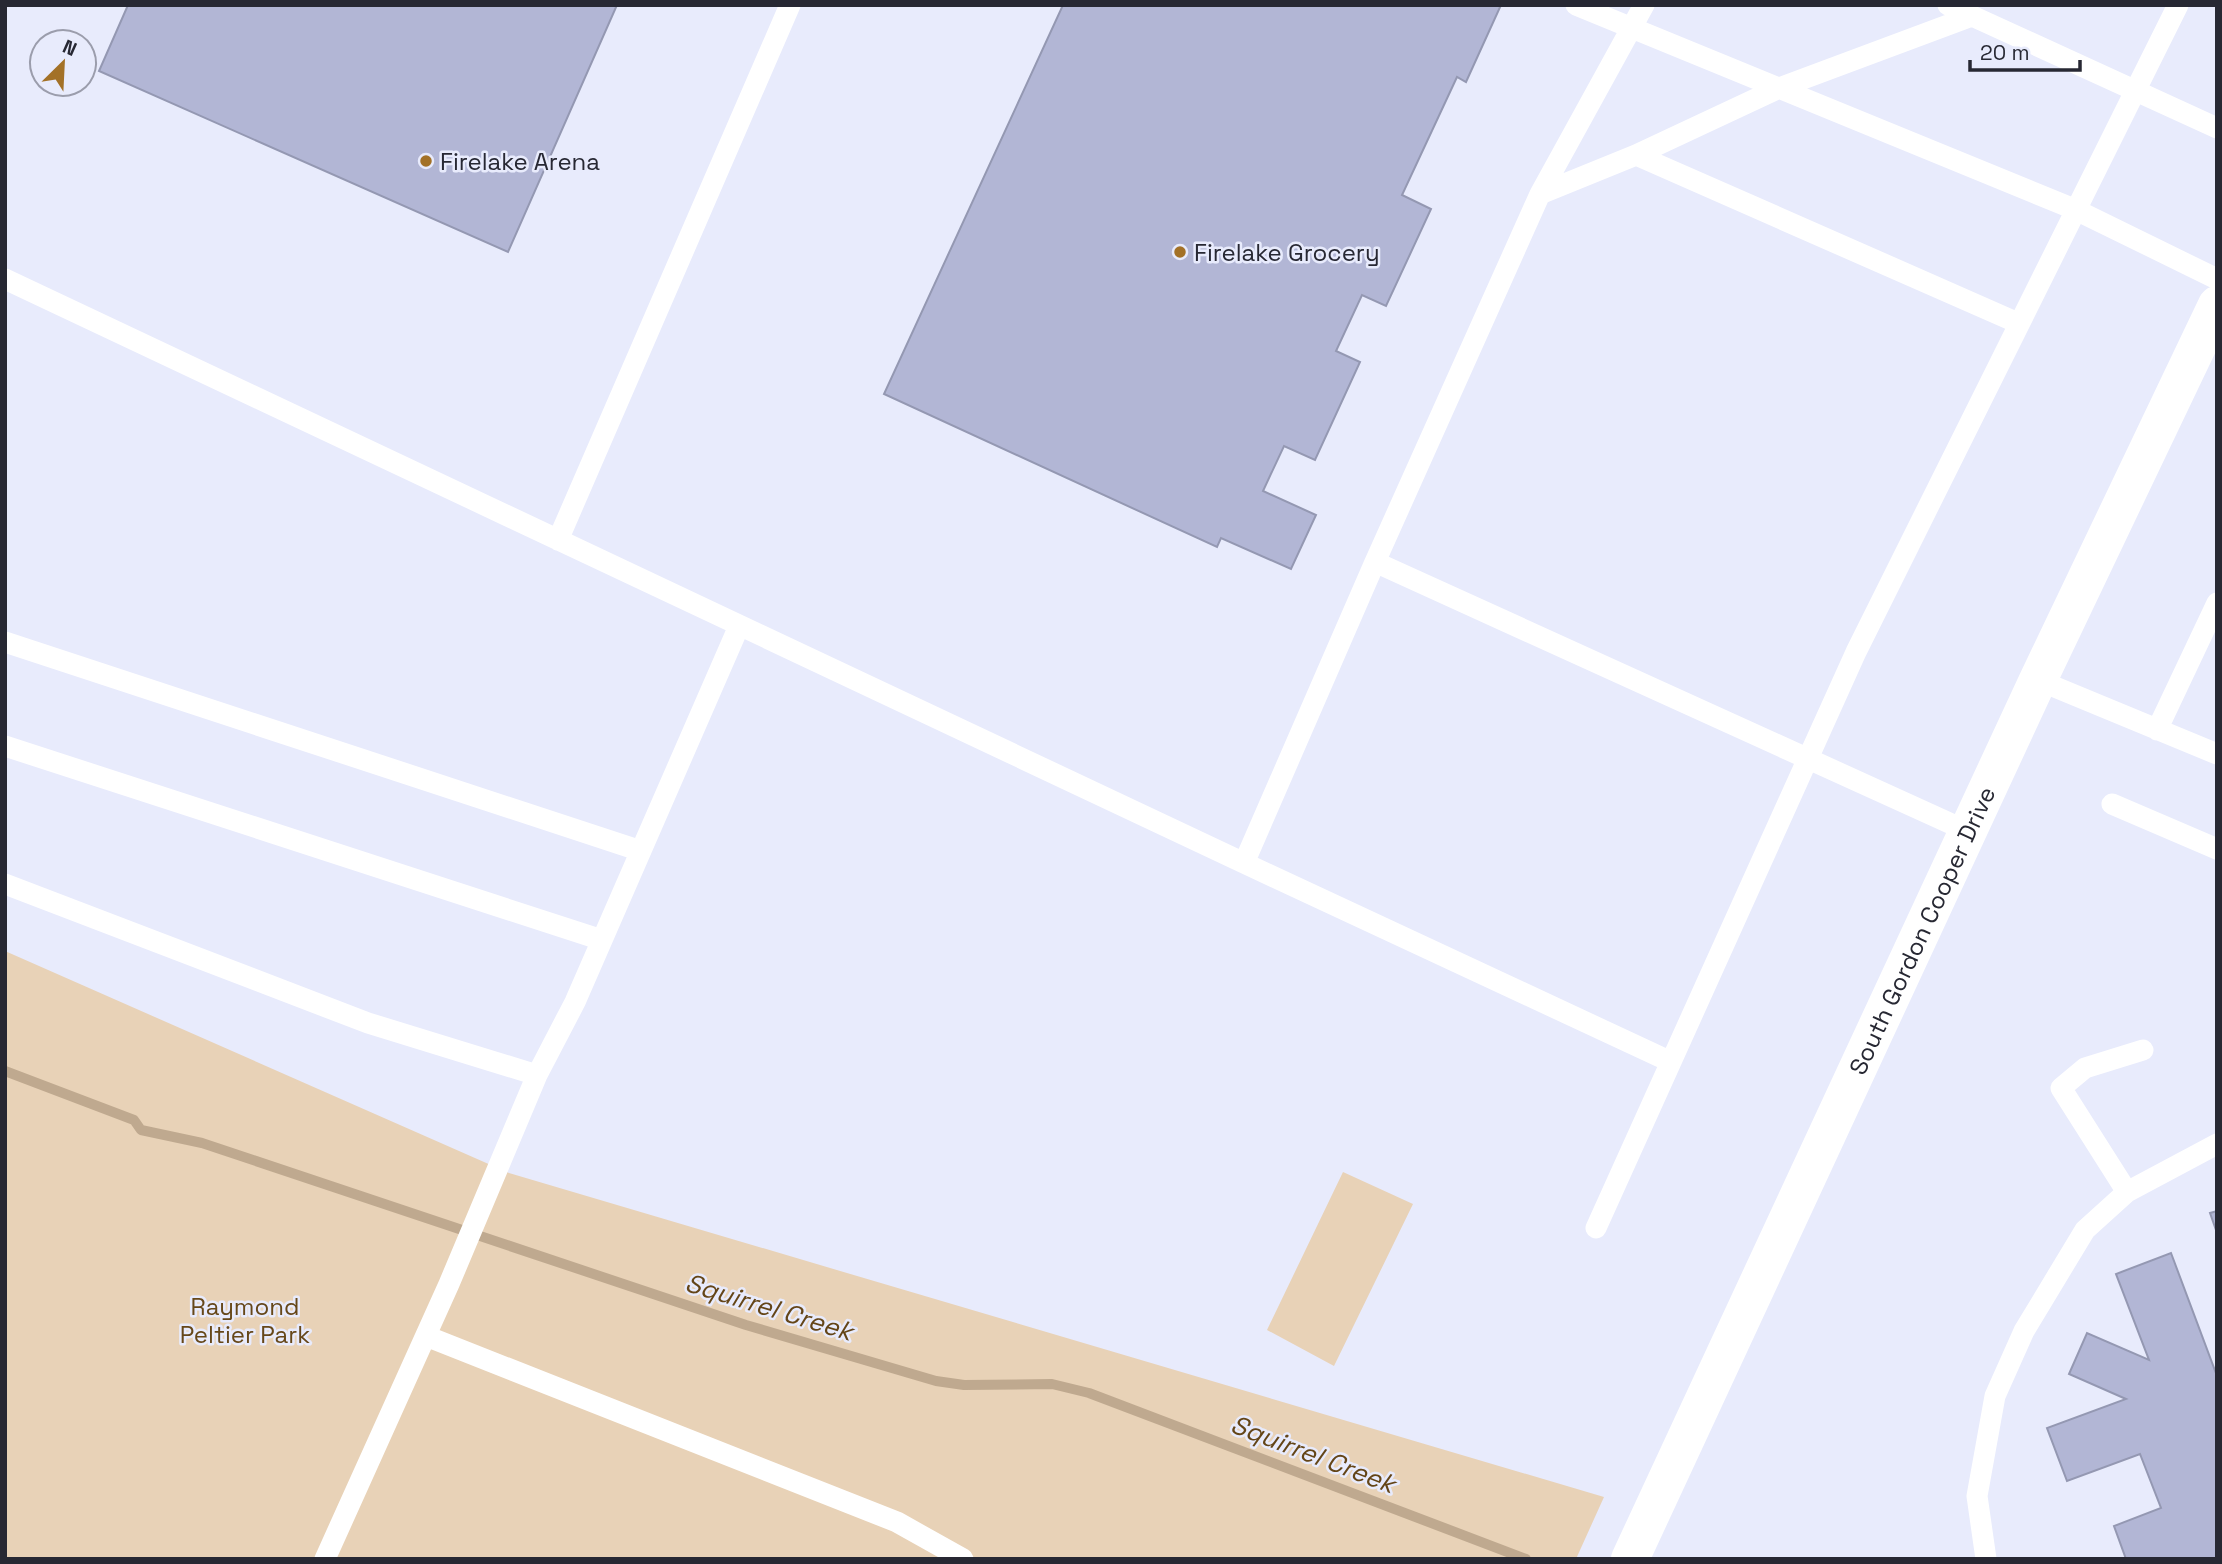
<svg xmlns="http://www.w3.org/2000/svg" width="2222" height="1564" viewBox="0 0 2222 1564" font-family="'Space Grotesk',sans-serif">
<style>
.green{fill:#e8d2b7}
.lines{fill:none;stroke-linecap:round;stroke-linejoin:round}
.stream{stroke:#bfa98f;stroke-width:10}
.building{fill:#b2b6d5;stroke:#9498b2;stroke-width:2}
.service{stroke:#fff;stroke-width:21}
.secondary{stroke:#fff;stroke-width:38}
.poi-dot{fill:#a37127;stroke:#e8ebfc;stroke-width:2.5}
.labels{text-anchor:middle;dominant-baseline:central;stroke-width:5;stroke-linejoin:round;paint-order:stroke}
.poi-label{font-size:24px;fill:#272833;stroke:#e8ebfc;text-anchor:start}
.street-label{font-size:24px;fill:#272833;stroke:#e8ebfc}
.park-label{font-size:24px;fill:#664719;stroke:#e8ebfc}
.water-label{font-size:26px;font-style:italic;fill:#644517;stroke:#e8ebfc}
</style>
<rect width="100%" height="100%" fill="#e8ebfc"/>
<!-- green -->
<path class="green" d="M5,951l504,222 1095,324 -28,62h-1571z
M1343,1172l70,32 -79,162 -67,-36z"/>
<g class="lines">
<!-- stream -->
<path class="stream" d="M5,1071l129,49 7,10 61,13 544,182 190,56 28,4 88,-1 37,9 437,166"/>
</g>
<!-- building -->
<path class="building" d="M128,5h489l-109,247 -409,-181z
M1063,5h438l-35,77 -9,-5 -55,118 29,14 -45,97 -24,-11 -26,56 24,11 -45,98 -31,-14 -21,45 53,24 -25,54 -70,-31 -4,9 -333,-153z
M2217,1211v22l-7,-20z
M2171,1253l46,123v183h-91l-12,-33 47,-18 -21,-54 -73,27 -20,-53 79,-29 -57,-25 18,-41 62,27 -33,-86z"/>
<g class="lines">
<!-- service -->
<path class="service" d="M1576,5l498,204 143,70
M1948,5l269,123
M1636,155l382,168
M1540,194l104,-189
M5,279l1239,584 131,-301
M558,540l232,-535
M5,642l636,209
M2038,680l179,74
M2157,730l60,-127
M5,746l597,194
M2112,804l105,45
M1967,831l-592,-269 165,-368 96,-39 143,-67 193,-72
M1244,863l425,198
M5,884l363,139 169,52 38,-73 164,-376
M2127,1192l-66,-104 24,-20 58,-18
M1596,1228l260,-576 322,-647
M426,1336l471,186 66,37
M325,1559l124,-275 88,-209
M1986,1559l-9,-63 18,-100 29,-65 61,-101 42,-38 90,-48"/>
<!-- secondary -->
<path class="secondary" id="s1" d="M1630,1559l408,-879 179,-375"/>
</g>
<!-- markers -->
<g class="poi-dot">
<circle cx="426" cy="161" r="7"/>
<circle cx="1180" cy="252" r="7"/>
</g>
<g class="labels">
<!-- poi labels -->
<g class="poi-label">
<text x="440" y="161">Firelake Arena</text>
<text x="1194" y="252">Firelake Grocery</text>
</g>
<!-- street labels -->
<g class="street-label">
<text stroke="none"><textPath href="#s1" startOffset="693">South Gordon Cooper Drive</textPath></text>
</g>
<!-- park labels -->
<g class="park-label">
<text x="245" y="1306">Raymond<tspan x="245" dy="28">Peltier Park</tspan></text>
</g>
<!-- water labels -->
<g class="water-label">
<text transform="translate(769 1307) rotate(17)">Squirrel Creek</text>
<text transform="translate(1313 1454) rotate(21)">Squirrel Creek</text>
</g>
</g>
<!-- border -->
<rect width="2222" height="1564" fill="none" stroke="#272833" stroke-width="14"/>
<!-- north arrow -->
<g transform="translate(63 63) rotate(24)"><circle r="33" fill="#e8ebfc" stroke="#9b9dac" stroke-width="2"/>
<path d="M0-5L12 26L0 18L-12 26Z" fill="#a37127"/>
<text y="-10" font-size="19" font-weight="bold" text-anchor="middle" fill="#272833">N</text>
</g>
<!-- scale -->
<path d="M1970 60v10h110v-10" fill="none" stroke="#272833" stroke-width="3.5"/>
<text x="1980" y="60" font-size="21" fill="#272833" stroke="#e8ebfc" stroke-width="5" paint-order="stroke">20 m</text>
</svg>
